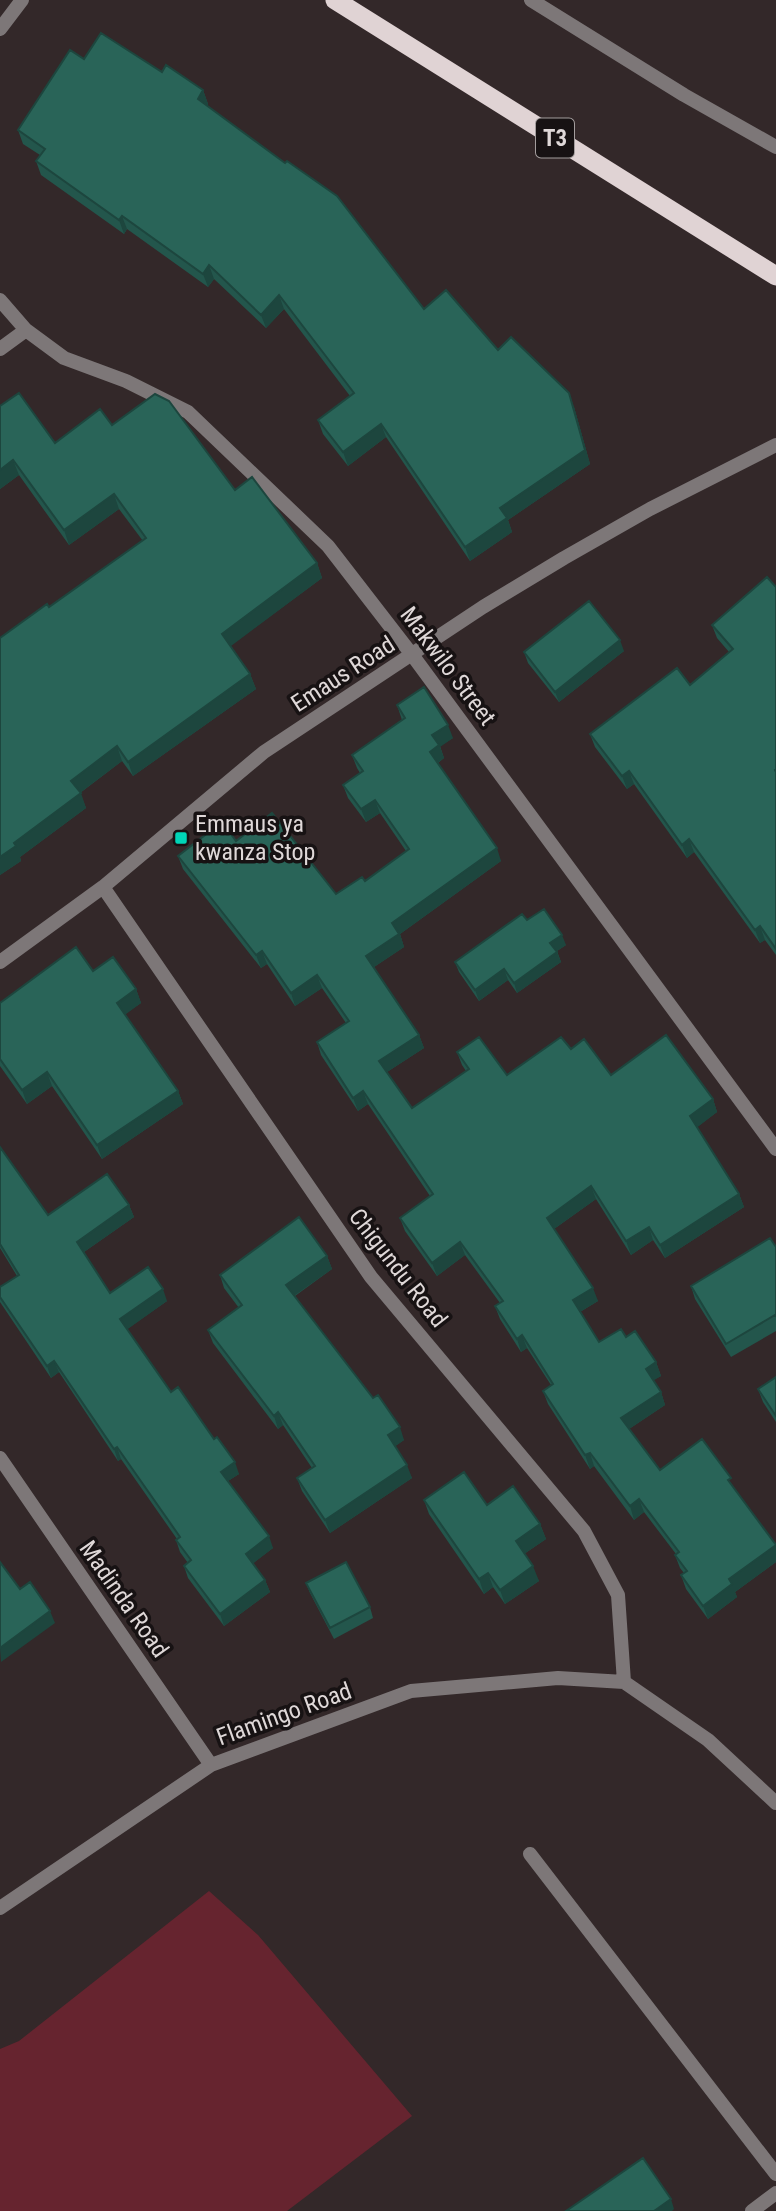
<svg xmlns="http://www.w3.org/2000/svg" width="776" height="2211" viewBox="0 0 776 2211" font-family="'Roboto Condensed',sans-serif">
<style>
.green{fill:#66242f}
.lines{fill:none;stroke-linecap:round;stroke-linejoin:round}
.service{stroke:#7d7778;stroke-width:14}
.minor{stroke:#7d7778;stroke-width:14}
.trunk{stroke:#e0d3d4;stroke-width:19}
.wall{fill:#23564c}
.shaded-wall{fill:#1d463e}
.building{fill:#296458;stroke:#1d463e;stroke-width:2}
.poi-dot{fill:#00d5b7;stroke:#171213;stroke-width:2.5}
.labels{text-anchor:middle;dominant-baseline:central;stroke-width:7;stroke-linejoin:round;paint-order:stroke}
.shield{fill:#171213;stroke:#a39d9d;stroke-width:2}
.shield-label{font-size:23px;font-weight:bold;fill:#dfd8d8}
.street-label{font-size:24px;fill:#dfd8d8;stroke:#171213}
.poi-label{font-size:24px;fill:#dfd8d8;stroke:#171213;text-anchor:start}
</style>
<rect width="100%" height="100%" fill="#332829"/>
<!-- green -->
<path class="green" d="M209,1891l49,44 154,181 -125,95h-287v-162l19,-8z"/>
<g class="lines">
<!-- service -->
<path class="service" d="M530,1854l246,320
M752,2211l24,-18"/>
<!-- minor -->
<path class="minor" d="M531,0l153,95 92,52
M0,29l22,-29
M0,300l26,30 38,28 62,23 62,31 140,134 85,110 363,493
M0,349l26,-19
M103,887l268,390 213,254 34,64 6,87
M0,962l103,-75 161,-135 219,-145 81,-49 86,-49 126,-64
M0,1458l211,307
M624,1682l84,58 68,63
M0,1908l211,-143 200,-74 147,-13 66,4"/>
<!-- trunk -->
<path class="trunk" d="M335,0l441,276"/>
</g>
<!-- wall -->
<path class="wall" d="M84,59l78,13 41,18 5,14 -1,2 217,203 74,41 76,57 16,57 -82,56 4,12 -42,29 -84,-124 -38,29 -25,-32 -5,-14 32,-24 -66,-87 -18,19 -52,-49 -6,8 -81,-58 -3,5 -83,-59 -5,-14 4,-6 -17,-11 -5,-14z
M0,406l55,37 57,-18 123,65 82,73 5,15 -92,68 20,28 6,15 -123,87 -11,-15 -42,32 6,15 -66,49 1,4 -21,14v-237l49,-31 94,-66 -24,-32 -50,36 -50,-70 -19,14z
M776,587v368l-11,-15 -5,3 -66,-91 -7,6 -53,-74 -7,5 -32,-42 -5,-13 100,-49 39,-33 -12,-14 -5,-13z
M624,651l-65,51 -31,-39 -4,-11z
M397,705l56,33 -13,8 4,12 -6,5 63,98 -101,73 4,13 -30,20 45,68 5,13 -37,24 25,36 54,-37 -4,-6 -5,-13 50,23 64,-26 40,26 102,24 4,13 -20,15 42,67 5,13 -79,51 -12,-18 -22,15 -35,-56 -42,30 44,72 -18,11 19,30 27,-5 30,25 5,14 -8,4 8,12 4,13 -36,24 31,41 75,20 41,55v17l-41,30 2,5 -29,22 -22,-30 -5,-14 3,-2 -4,-5 -5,-13 1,-1 -32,-42 -10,8 -40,-54 -4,3 -42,-65 -5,-13 8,-6 -24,-37 -6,4 -21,-33 -5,-13 5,-3 -35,-48 -28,21 -32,-45 -5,-13 30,-22 -62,-92 -10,7 -37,-56 -4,-13 29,-19 -24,-35 -27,18 -28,-42 -6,4 -78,-99 -5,-13 58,-15 100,53 29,-13 41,-30 -26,-38 -14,9 -18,-24 -5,-13 17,-12 -3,-5 -5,-13 50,-35z
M527,920l39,25 -9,6 4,11 -44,31 -9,-13 -29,21 -20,-29 -4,-10z
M93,971l43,18 5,14 -16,11 53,77 5,13 -81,55 -50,-73 -25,18 -27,-38v-63z
M0,1148l48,67 81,-10 5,12 -50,35 26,41 57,8 -40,28 44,63 68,82 -11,7 45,67 -20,15 12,17 5,12 -46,34 -36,-48 -4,-12 4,-3 -8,-11 -4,-12 1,-1 -56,-80 -3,2 -59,-89 -8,6 -51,-76v-15l17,-11 -17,-28z
M776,1247v84l-45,26 -36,-58 -4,-13z
M327,1256l5,13 -37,27 109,144 -9,6 17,32 -82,55 -28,-42 -5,-13 15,-10 -29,-43 -5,4 -65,-86 -5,-13 31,-22 -15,-20 -4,-13z
M776,1377v45l-13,-20 -5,-13z
M424,1500l63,5 53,19 6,15 -22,15 15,27 -34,23 -12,-17 -9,7 -55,-80z
M306,1583l64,24 3,11 -39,21 -24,-46z"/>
<!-- shaded-wall -->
<path class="shaded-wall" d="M203,90l5,14 -5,9 -5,-14z
M122,216l5,13 -3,5 -5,-14z
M209,265l5,14 -6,8 -5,-13z
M279,295l5,14 -18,19 -5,-13z
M569,393l5,14 16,57 -82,56 4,12 -42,29 -5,-14 35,-39z
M381,424l5,13 -38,29 -5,-14z
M13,460l6,15 -19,14v-19z
M114,494l5,15 -50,36 -5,-15z
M317,563l5,15 -95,71 -5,-15z
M620,640l4,11 -65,51 -4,-10z
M250,674l6,15 -123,87 -5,-14z
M448,725l5,13 -13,9 4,11 -9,7 -5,-13 2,-17z
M117,746l5,15 -45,34 -6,-14z
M629,771l5,13 -7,5 -5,-13z
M81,793l5,15 -66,49 1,4 -21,14v-18l14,-14z
M375,800l5,13 -14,9 -5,-13z
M689,839l5,13 -7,6 -5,-13z
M497,848l4,13 -101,73 4,13 -33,22 -5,-13 26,-33z
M760,926l5,14 -5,3 -5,-13z
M562,935l4,10 -12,8 -4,-10z
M262,951l5,13 -6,4 -5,-13z
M557,952l4,10 -44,31 -3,-10z
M504,969l4,11 -29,21 -4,-11z
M317,975l5,13 -27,18 -4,-13z
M136,989l5,14 -19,14 -5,-14z
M419,1035l5,13 -40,26 -5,-13z
M47,1072l5,14 -25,18 -5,-14z
M178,1091l5,13 -81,55 -5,-14z
M363,1091l5,13 -10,7 -5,-13z
M713,1099l4,13 -22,17 -5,-13z
M591,1186l5,13 -45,32 -4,-13z
M739,1194l5,13 -79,51 -5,-13z
M129,1205l5,12 -53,37 -4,-12z
M649,1227l4,13 -22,15 -5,-14z
M460,1242l5,13 -28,21 -5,-13z
M327,1256l5,13 -41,29 -5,-13z
M593,1288l5,13 -20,12 -5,-13z
M163,1289l4,12 -42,30 -5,-12z
M522,1335l5,13 -6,4 -4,-13z
M54,1361l5,11 -8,6 -4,-12z
M656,1362l5,14 -10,6 -5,-13z
M661,1392l4,13 -39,26 -5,-13z
M278,1412l5,13 -5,4 -4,-13z
M400,1427l4,13 -11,8 -5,-13z
M117,1447l4,12 -3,2 -4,-12z
M590,1453l4,13 -4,3 -5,-14z
M235,1462l4,12 -14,9 -4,-11z
M407,1465l5,13 -82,55 -5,-13z
M639,1499l5,13 -10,8 -4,-14z
M540,1524l6,15 -25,17 -5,-15z
M269,1536l4,12 -23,18 -4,-12z
M776,1545v17l-41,30 2,5 -29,22 -5,-13 26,-27z
M533,1566l6,15 -34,23 -5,-14z
M488,1573l5,14 -9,7 -5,-15z
M265,1580l5,12 -46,34 -4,-12z
M50,1611l5,12 -54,39 -1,-14z
M671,2199l3,10 -2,2h-18z"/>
<!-- building -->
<path class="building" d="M101,33l61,39 4,-7 37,25 -5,9 87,64 2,-2 50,35 87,113 22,-19 52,60 13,-13 58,56 16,57 -85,58 7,10 -42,29 -84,-123 -38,28 -25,-32 36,-27 -75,-98 -18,20 -52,-50 -6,9 -81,-58 -3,4 -83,-59 9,-12 -27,-19 52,-80 14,9z
M19,393l36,50 45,-34 12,16 43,-31 14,7 66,89 17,-13 65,86 -95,71 28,40 -122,88 -11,-16 -46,35 10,12 -67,50 2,3 -16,11v-219l47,-34 2,3 97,-69 -32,-44 -50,36 -51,-70 -13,10v-64z
M767,577l9,10v182l-1,1 1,2v177l-16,-23 -5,4 -66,-91 -7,6 -53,-74 -7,5 -32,-42 87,-66 13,17 43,-36 -21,-24z
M589,601l31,39 -65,52 -31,-40z
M424,687l24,38 -16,10 7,10 -9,7 67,96 -105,75 7,11 -33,22 53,79 -40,26 33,47 57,-39 -12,-17 22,-15 28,38 54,-38 10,12 13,-10 27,36 55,-40 47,64 -23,17 49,78 -79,51 -11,-18 -23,14 -35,-55 -44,32 46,70 -20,12 26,42 22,-13 5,8 9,-6 21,31 -10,7 15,23 -40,26 39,52 42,-31 29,39 -3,2 48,65 -47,34 3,5 -29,22 -22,-31 6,-4 -12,-16 4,-3 -40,-53 -9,7 -40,-53 -5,2 -42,-64 10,-7 -31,-49 -5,4 -22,-33 8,-5 -43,-59 -28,21 -32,-45 33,-24 -70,-103 -10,7 -36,-56 32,-21 -32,-46 -26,18 -29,-42 -6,4 -78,-99 44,-34 14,19 36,-28 64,81 26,-17 3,4 44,-32 -34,-49 -14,9 -18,-24 20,-14 -11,-16 53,-37 -8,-13z
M544,909l18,26 -12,8 7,9 -43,31 -10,-14 -29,21 -20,-28 67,-48 5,6z
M76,947l17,24 20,-14 23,32 -19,14 61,88 -81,54 -50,-73 -25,18 -22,-31v-56z
M0,1147l48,68 59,-41 22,31 -52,37 33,51 38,-26 15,22 -43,30 51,73 7,-5 36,52 3,-2 18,25 -14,10 48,64 -23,18 19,26 -45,34 -36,-48 7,-6 -15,-20 4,-3 -63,-90 -3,2 -60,-88 -7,5 -47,-69v-10l19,-12 -19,-31z
M299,1217l28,39 -41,29 87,113 5,-3 22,32 -12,8 19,30 -82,55 -28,-42 18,-12 -37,-54 -4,4 -66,-86 34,-25 -22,-30z
M770,1238l6,9v69l-1,-1 -49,29 -35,-58z
M776,1377v39l-18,-27z
M464,1472l23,33 26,-19 27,38 -24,17 17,25 -33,24 -12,-17 -9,6 -55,-79z
M0,1562l20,27 10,-7 20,29 -50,37z
M346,1562l24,45 -40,21 -24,-45z
M643,2158l28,41 -17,12h-88z"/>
<!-- markers -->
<rect class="poi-dot" x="174" y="831" width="14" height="14" rx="3.5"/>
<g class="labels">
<!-- shield labels -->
<rect class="shield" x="536" y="118.5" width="38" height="39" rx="5"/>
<g class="shield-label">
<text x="555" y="138">T3</text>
</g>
<!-- street labels -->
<g class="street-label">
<text transform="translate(448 666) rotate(53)">Makwilo Street</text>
<text transform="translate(343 674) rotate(-33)">Emaus Road</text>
<text transform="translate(398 1268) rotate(52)">Chigundu Road</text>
<text transform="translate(124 1599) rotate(55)">Madinda Road</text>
<text transform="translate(284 1714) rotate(-20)">Flamingo Road</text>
</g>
<!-- poi labels -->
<g class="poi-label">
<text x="195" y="824">Emmaus ya<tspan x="195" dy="28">kwanza Stop</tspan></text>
</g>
</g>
</svg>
